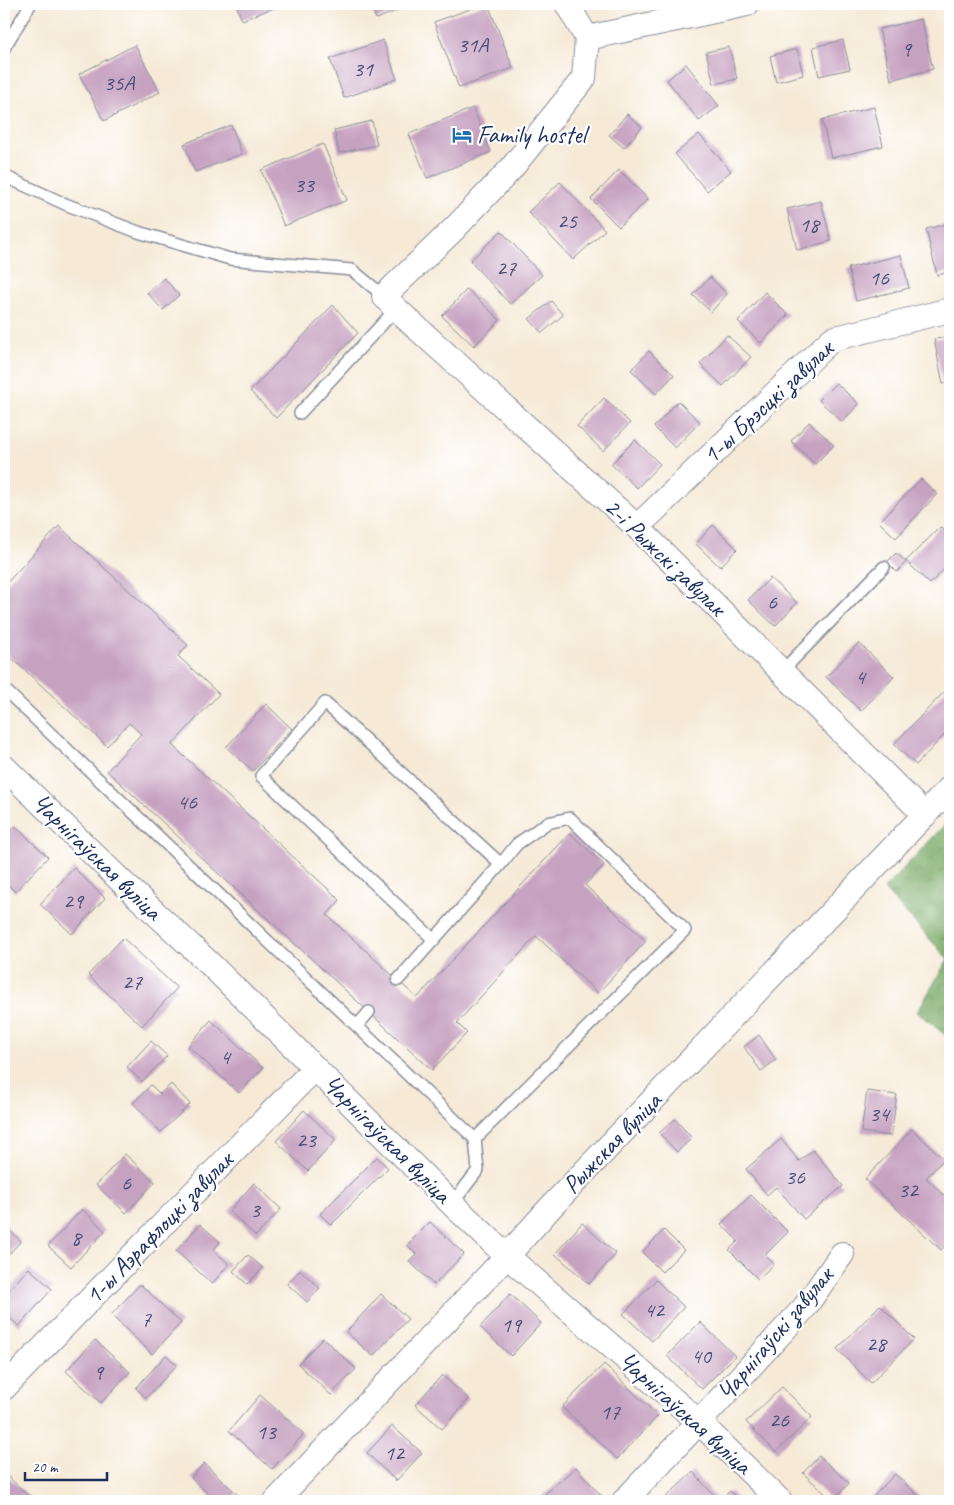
<svg xmlns="http://www.w3.org/2000/svg" width="954" height="1505" viewBox="0 0 954 1505" font-family="Caveat,sans-serif">
<style>
.forest{fill:url(#forest-crowns);stroke:#4a6c61}
.building{fill:#c6a2c1}
.lines{fill:none;stroke-linecap:round;stroke-linejoin:round}
.service-casing{stroke:#888c9a;stroke-width:14}
.minor-casing{stroke:#888c9a;stroke-width:26}
.service{stroke:#fff;stroke-width:11}
.minor{stroke:#fff;stroke-width:24}
.labels{text-anchor:middle;dominant-baseline:central;stroke-width:4.5;stroke-linejoin:round;paint-order:stroke}
.number-label{font-size:22px;fill:#464c77}
.poi-label{font-size:25px;fill:#1b2f5e;stroke:#fff;text-anchor:start}
.street-label{font-size:25px;fill:#1b2f5e;stroke:#fff}
</style>
<defs>
<pattern id="forest-crowns" width="20" height="18" patternUnits="userSpaceOnUse" patternTransform="scale(1.25)"><rect width="20" height="18" fill="#78a964"/><path d="M2 6a3 3 0 1 1 6 0M12 15a3 3 0 1 1 6 0" fill="none" stroke="#628a56"/></pattern>
</defs>
<rect width="100%" height="100%" fill="#fff"/>
<filter id="ink" filterUnits="userSpaceOnUse"><feTurbulence type="fractalNoise" baseFrequency=".02" numOctaves="2"/><feDisplacementMap in="SourceGraphic" scale="10" xChannelSelector="R" yChannelSelector="G"/><feConvolveMatrix kernelMatrix="1 2 1 2 8 2 1 2 1" color-interpolation-filters="sRGB"/></filter>
<filter id="wash" filterUnits="userSpaceOnUse"><feTurbulence type="fractalNoise" baseFrequency=".0096" numOctaves="4" result="noise"/><feDisplacementMap in="SourceGraphic" scale="20" xChannelSelector="R" yChannelSelector="G"/><feGaussianBlur stdDeviation="1.12" result="paint"/><feColorMatrix in="noise" values="0 0 0 0 0 0 0 0 0 0 0 0 0 0 0 0 0 1.4 0 .05"/><feComposite in="paint" operator="in"/></filter>
<g filter="url(#wash)">
<rect width="100%" height="100%" fill="#f6ead7"/>
<!-- forest -->
<path class="forest" d="M950,819v220l-33,-27 31,-53 -64,-70z"/>
<g id="blocks">
<!-- building -->
<path class="building" d="M236,4h45v1l-39,15z
M370,4h44l-38,15z
M484,4h4l25,64 -54,20 -25,-66z
M921,19l12,50 -42,11 -12,-51z
M383,40l14,39 -53,19 -14,-39z
M843,40l7,29 -31,7 -6,-29z
M135,45l25,47 -56,29 -25,-47z
M729,47l8,32 -23,5 -8,-32z
M797,49l6,26 -27,7 -6,-26z
M686,64l33,42 -20,15 -32,-41z
M874,107l9,39 -52,12 -9,-38z
M473,108l18,44 -64,26 -18,-44z
M627,114l15,13 -18,21 -15,-13z
M372,121l5,24 -38,8 -5,-23z
M231,125l11,29 -47,18 -11,-28z
M699,134l32,37 -24,20 -32,-37z
M323,144l24,56 -63,26 -23,-56z
M619,170l29,29 -29,28 -28,-28z
M560,182l45,48 -32,30 -45,-48z
M821,201l10,40 -34,9 -10,-41z
M950,223v49l-13,3 -11,-46z
M501,231l41,44 -32,29 -40,-43z
M901,255l8,33 -53,13 -8,-33z
M710,277l17,17 -16,18 -18,-17z
M164,278l15,17 -16,15 -16,-17z
M467,289l33,31 -26,26 -32,-30z
M765,292l23,23 -27,28 -23,-22z
M551,301l12,14 -21,18 -13,-14z
M333,305l25,28 -82,85 -26,-27z
M727,335l24,22 -28,29 -23,-22z
M950,337v45l-7,2 -9,-45z
M649,351l25,24 -18,19 -25,-24z
M836,383l23,21 -17,18 -23,-22z
M604,398l26,25 -27,28 -26,-25z
M678,401l22,21 -25,26 -21,-21z
M809,422l25,23 -19,19 -24,-23z
M635,440l25,24 -23,24 -26,-24z
M921,479l16,15 -41,44 -17,-16z
M713,525l24,24 -17,18 -24,-23z
M59,526l129,119 -10,11 41,38 -47,51 168,155 -13,15 90,83 153,-165 34,32 -19,20 61,56 -48,52 -62,-57 -79,87 10,10 -35,37 -325,-299 34,-37 -12,-11 -22,23 -103,-95v-65z
M940,527l10,10v26l-20,21 -24,-23z
M896,553l10,9 -9,10 -10,-10z
M770,578l27,25 -22,23 -27,-26z
M859,643l35,34 -33,34 -35,-34z
M950,686v43l-34,36 -22,-21z
M266,704l26,25 -39,42 -27,-24z
M15,826l33,31 -33,35 -11,-11v-43z
M74,868l31,30 -33,36 -32,-30z
M123,938l54,50 -35,38 -54,-51z
M211,1020l52,48 -24,25 -51,-47z
M759,1035l17,25 -15,11 -17,-24z
M151,1041l16,15 -25,26 -15,-15z
M171,1084l19,20 -29,28 -28,-29 18,-18 9,9z
M867,1091l30,4 -6,41 -30,-4z
M304,1110l32,30 -28,31 -32,-30z
M675,1119l17,19 -15,14 -18,-19z
M912,1129l32,30 -18,19 24,23v39l-9,10 -76,-71z
M781,1139l18,22 14,-11 30,36 -39,33 -28,-32 -9,8 -21,-26z
M125,1154l30,28 -29,31 -30,-28z
M377,1157l11,11 -57,57 -11,-11z
M254,1183l27,26 -25,27 -27,-25z
M751,1195l37,37 -23,23 9,9 -16,15 -29,-29 9,-9 -17,-17z
M82,1209l23,22 -34,36 -23,-21z
M430,1222l34,32 -30,31 -25,-24 7,-7 -9,-9z
M582,1223l34,31 -27,30 -34,-30z
M200,1224l20,18 -7,8 16,14 -17,20 -36,-33z
M4,1225l17,16 -17,18z
M664,1230l20,20 -22,22 -20,-20z
M248,1255l15,13 -16,16 -14,-13z
M29,1268l23,21 -33,37 -15,-13v-18z
M300,1270l20,18 -13,14 -20,-18z
M656,1280l28,27 -32,34 -29,-27z
M140,1284l41,39 -29,31 -41,-39z
M381,1294l27,25 -35,37 -27,-24z
M510,1294l31,29 -30,33 -31,-29z
M880,1305l34,34 -43,44 -34,-34z
M700,1322l35,34 -33,33 -35,-33z
M323,1338l33,31 -25,26 -33,-31z
M95,1340l35,32 -29,31 -35,-32z
M166,1355l11,10 -31,33 -10,-10z
M604,1364l54,52 -41,43 -55,-52z
M442,1375l27,24 -27,30 -27,-24z
M782,1387l30,30 -36,35 -30,-30z
M260,1395l44,39 -32,35 -43,-38z
M392,1426l30,27 -26,28 -29,-28z
M819,1456l30,27 -16,18 -30,-28z
M204,1463l33,31 -7,7h-14l-25,-23z
M576,1467l30,34h-69z
M693,1472l26,29 11,-10 10,10h-78z
M4,1473l30,28h-30z
M895,1474l29,27h-55z"/>
</g>
</g>
<g filter="url(#ink)">
<use href="#blocks" fill-opacity="0" stroke="#888c9a" stroke-width="1"/>
<g class="lines">
<defs>
<path id="service" d="M4,48l26,-43
M4,176l61,28 73,28 92,27 122,11 32,26
M300,413l96,-104
M781,672l103,-105
M4,689l471,450
M434,940l-173,-164 64,-73 176,161 16,-20 30,-21 23,-5 115,112 -210,209 3,31 -26,34
M398,980l103,-116
M357,1026l12,-14"/>
<path id="minor" d="M567,4l20,34 160,-34
M587,38l-3,40 -74,92 -56,59 -70,67 12,13 241,218 288,288
M637,527l195,-188 118,-29
M4,767l118,115 87,81 243,241 55,52 192,166 81,79
M4,1388l311,-320
M276,1501l231,-245 42,-47 401,-421
M624,1501l75,-79 106,-115 37,-53"/>
</defs>
<!-- service casing -->
<use href="#service" class="service-casing"/>
<!-- minor casing -->
<use href="#minor" class="minor-casing"/>
<!-- service -->
<use href="#service" class="service"/>
<!-- minor -->
<use href="#minor" class="minor"/>
</g>
</g>
<!-- icons -->
<defs>
<symbol id="hotel-bare" viewBox="-9 -9 18 18"><path d="M-6-4.5h1.5V1H6V5H4.5V3h-9V5H-6ZM-4 0a1.8 1.8 0 1 1 3.6 0ZM.5 0V-2.5h3Q6-2.5 6 0Z" fill="#1f6fb2" stroke="#fff" stroke-width="2.5" paint-order="stroke"/></symbol>
</defs>
<g fill-rule="evenodd">
<use href="#hotel-bare" x="448" y="121" width="28" height="28"/>
</g>
<g class="labels">
<!-- number labels -->
<g class="number-label">
<text x="473" y="45">31А</text>
<text x="906" y="49">9</text>
<text x="363" y="69">31</text>
<text x="119" y="83">35А</text>
<text x="304" y="185">33</text>
<text x="567" y="221">25</text>
<text x="809" y="225">18</text>
<text x="506" y="268">27</text>
<text x="879" y="278">16</text>
<text x="772" y="602">6</text>
<text x="860" y="677">4</text>
<text x="187" y="802">46</text>
<text x="73" y="901">29</text>
<text x="132" y="982">27</text>
<text x="225" y="1057">4</text>
<text x="879" y="1114">34</text>
<text x="306" y="1140">23</text>
<text x="795" y="1177">36</text>
<text x="126" y="1183">6</text>
<text x="908" y="1190">32</text>
<text x="255" y="1210">3</text>
<text x="76" y="1238">8</text>
<text x="654" y="1310">42</text>
<text x="146" y="1319">7</text>
<text x="511" y="1325">19</text>
<text x="876" y="1344">28</text>
<text x="701" y="1356">40</text>
<text x="98" y="1372">9</text>
<text x="610" y="1412">17</text>
<text x="779" y="1420">26</text>
<text x="266" y="1432">13</text>
<text x="394" y="1453">12</text>
</g>
<!-- poi labels -->
<g class="poi-label">
<text x="477" y="135">Family hostel</text>
</g>
<!-- street labels -->
<g class="street-label">
<text transform="translate(768 402) rotate(-43)">1-ы Брэсцкі завулак</text>
<text transform="translate(665 557) rotate(44)">2-і Рыжскі завулак</text>
<text transform="translate(97 857) rotate(44)">Чарнігаўская вуліца</text>
<text transform="translate(387 1139) rotate(45)">Чарнігаўская вуліца</text>
<text transform="translate(612 1143) rotate(-46)">Рыжская вуліца</text>
<text transform="translate(159 1228) rotate(-46)">1-ы Аэрафлоцкі завулак</text>
<text transform="translate(775 1334) rotate(-50)">Чарнігаўскі завулак</text>
<text transform="translate(685 1413) rotate(42)">Чарнігаўская вуліца</text>
</g>
</g>
<!-- margin -->
<rect width="954" height="1505" fill="none" stroke="#fff" stroke-width="20"/>
<!-- scale -->
<path d="M25 1472v8h82v-8" fill="none" stroke="#1b2f5e" stroke-width="2.5"/>
<text x="32" y="1472" font-size="15" fill="#1b2f5e" stroke="#ffffff" stroke-width="4" paint-order="stroke">20 m</text>
</svg>
